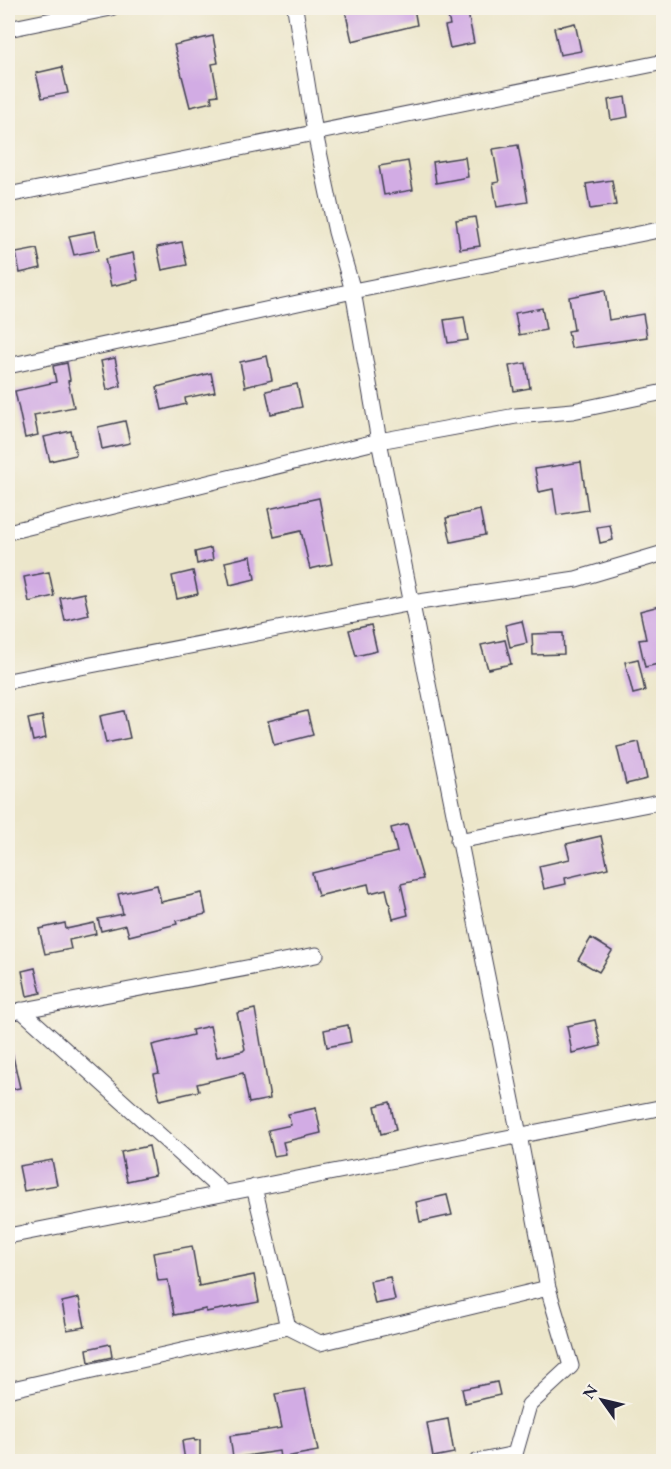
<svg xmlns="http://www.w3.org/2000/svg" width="671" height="1469" viewBox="0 0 671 1469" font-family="'EB Garamond',serif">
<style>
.building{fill:#d2ace4}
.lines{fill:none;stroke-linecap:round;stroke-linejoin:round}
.street-casing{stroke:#403f50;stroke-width:17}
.street{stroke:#fff;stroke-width:15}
</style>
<rect width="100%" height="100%" fill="#f7f3e8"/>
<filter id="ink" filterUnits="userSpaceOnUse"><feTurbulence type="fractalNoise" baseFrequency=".0167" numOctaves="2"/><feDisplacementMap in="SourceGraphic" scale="12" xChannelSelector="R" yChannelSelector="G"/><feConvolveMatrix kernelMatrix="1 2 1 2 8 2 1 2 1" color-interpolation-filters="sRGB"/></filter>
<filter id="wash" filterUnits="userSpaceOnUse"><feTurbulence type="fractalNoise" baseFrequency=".008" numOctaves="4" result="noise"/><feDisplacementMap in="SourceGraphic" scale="24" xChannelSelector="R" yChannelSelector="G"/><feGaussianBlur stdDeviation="1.35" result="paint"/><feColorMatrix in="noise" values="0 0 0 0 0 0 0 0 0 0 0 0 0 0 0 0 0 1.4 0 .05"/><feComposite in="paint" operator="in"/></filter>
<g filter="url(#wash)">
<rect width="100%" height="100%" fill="#ece6ca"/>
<g id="blocks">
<!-- building -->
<path class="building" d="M357,8h57l3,17 -65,16 -7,-31z
M446,8h21l7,35 -24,5 -5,-22 5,-1z
M575,23l6,28 -21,4 -6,-27z
M213,36l5,27 -6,1 6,31 -7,1 1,6 -22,5 -16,-62z
M62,67l6,26 -26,5 -6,-25z
M625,97l3,20 -17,3 -3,-20z
M518,145l10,57 -31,5 -4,-24 6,-1 -6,-33z
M465,157l3,20 -32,6 -3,-21z
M408,161l5,29 -29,5 -5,-29z
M612,180l4,25 -26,4 -4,-25z
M475,217l5,29 -20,3 -4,-29z
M95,231l4,19 -25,5 -5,-19z
M182,242l5,23 -25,5 -5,-23z
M37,249l4,19 -21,5 -4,-20z
M133,253l5,27 -27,6 -6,-27z
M605,290l4,30 34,-6 4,23 -76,11 -3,-17 6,-1 -5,-33z
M542,308l4,22 -27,5 -4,-22z
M464,317l4,23 -20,3 -4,-23z
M267,356l5,24 -27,7 -5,-25z
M115,358l6,28 -14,4 -6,-29z
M67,363l3,17 -2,1 6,26 -40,8 4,20 -13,3 -10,-47 41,-9 -3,-16z
M526,363l4,25 -16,3 -5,-25z
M211,373l4,19 -30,6 1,6 -24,6 -5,-23z
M297,384l5,23 -31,7 -5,-23z
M125,421l5,22 -28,6 -4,-22z
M71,431l5,24 -26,6 -6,-24z
M581,462l7,48 -31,5 -4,-26 -14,3 -4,-23z
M319,498l13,66 -22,5 -9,-38 -27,6 -6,-28z
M480,510l5,25 -34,7 -5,-24z
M610,525l3,15 -13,3 -3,-16z
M211,548l2,12 -16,4 -2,-12z
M251,556l4,23 -25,6 -5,-23z
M193,571l5,23 -21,5 -5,-23z
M49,572l5,24 -25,6 -5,-25z
M84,593l5,22 -24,6 -5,-23z
M663,605v58l-18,4 -6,-27 7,-1 -6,-28z
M522,621l5,22 -17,4 -5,-22z
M371,625l6,26 -21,5 -7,-26z
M563,633l1,21 -31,1 -1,-21z
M505,640l6,24 -23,5 -7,-24z
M638,659l7,32 -12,3 -8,-32z
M124,711l6,27 -24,5 -6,-27z
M307,711l6,24 -39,10 -6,-24z
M42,716l4,22 -13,3 -5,-22z
M639,742l8,37 -21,5 -9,-37z
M407,824l16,55 -22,5 7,31 -15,4 -7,-30 -16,4 -2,-9 -50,12 -6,-23 85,-21 -6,-24z
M601,836l7,32 -43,10 1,6 -22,5 -5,-23 31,-7 -4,-15z
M157,885l4,17 41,-9 4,21 -30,7 1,3 -48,12 -3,-11 -25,6 -3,-12 25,-5 -5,-20z
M65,923l1,6 28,-6 2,11 -27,6 2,9 -26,5 -6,-25z
M591,938l21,13 -13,21 -21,-12z
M35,968l6,25 -14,3 -5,-25z
M255,1009l15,90 -21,4 -6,-30 -46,11 2,7 -39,9 -6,-26 5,-1 -7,-28 41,-10 -1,-5 18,-4 7,31 26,-6 2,-2 -8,-36z
M595,1020l6,26 -29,7 -5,-27z
M348,1025l3,17 -24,5 -3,-17z
M12,1052l8,36 -12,2v-37z
M390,1102l6,28 -15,4 -6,-28z
M316,1108l5,25 -38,9 3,12 -12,2 -6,-26 23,-5 -3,-11z
M149,1146l6,29 -28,6 -6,-29z
M52,1160l5,25 -33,6 -5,-25z
M447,1195l5,20 -32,7 -4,-20z
M192,1246l7,40 55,-11 5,27 -53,10v-3l-32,6 -6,-35 -10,1 -5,-28z
M390,1277l5,23 -20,4 -5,-23z
M79,1298l6,29 -18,3 -5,-28z
M110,1344l2,13 -23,5 -2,-13z
M497,1382l3,13 -35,8 -3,-14z
M305,1389l13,62 -38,7 -1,-7 -46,7 -3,-22 52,-8 -7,-34z
M448,1419l6,34 -21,4 -6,-34z
M194,1439l1,2 5,-1v21h-15l-3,-20z"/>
</g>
</g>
<g filter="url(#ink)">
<use href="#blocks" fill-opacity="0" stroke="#403f50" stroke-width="1.5"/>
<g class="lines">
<defs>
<path id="street" d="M295,8l20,125 21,99 17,59 26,150 140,694 29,153 23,78 -42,39 -14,49 -39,8
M8,29l103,-21
M8,195l656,-133
M8,366l345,-75 311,-62
M8,532l371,-91 137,-25 57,-5 91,-19
M8,681l404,-78 164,-24 88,-26
M458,841l206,-40
M21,1010l203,183
M8,1013l308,-58
M254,1187l34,140
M8,1236l656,-129
M8,1390l280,-63 32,16 228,-55"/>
</defs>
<!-- street casing -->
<use href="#street" class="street-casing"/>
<!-- street -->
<use href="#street" class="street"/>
</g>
</g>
<!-- margin -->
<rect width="671" height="1469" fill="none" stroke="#f7f3e8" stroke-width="30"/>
<!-- north arrow -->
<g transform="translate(602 1400) rotate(304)" stroke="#f7f3e8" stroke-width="4.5" paint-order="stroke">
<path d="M0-4.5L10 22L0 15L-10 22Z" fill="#22223b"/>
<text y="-9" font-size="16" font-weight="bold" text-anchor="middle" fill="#22223b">N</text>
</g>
</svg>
